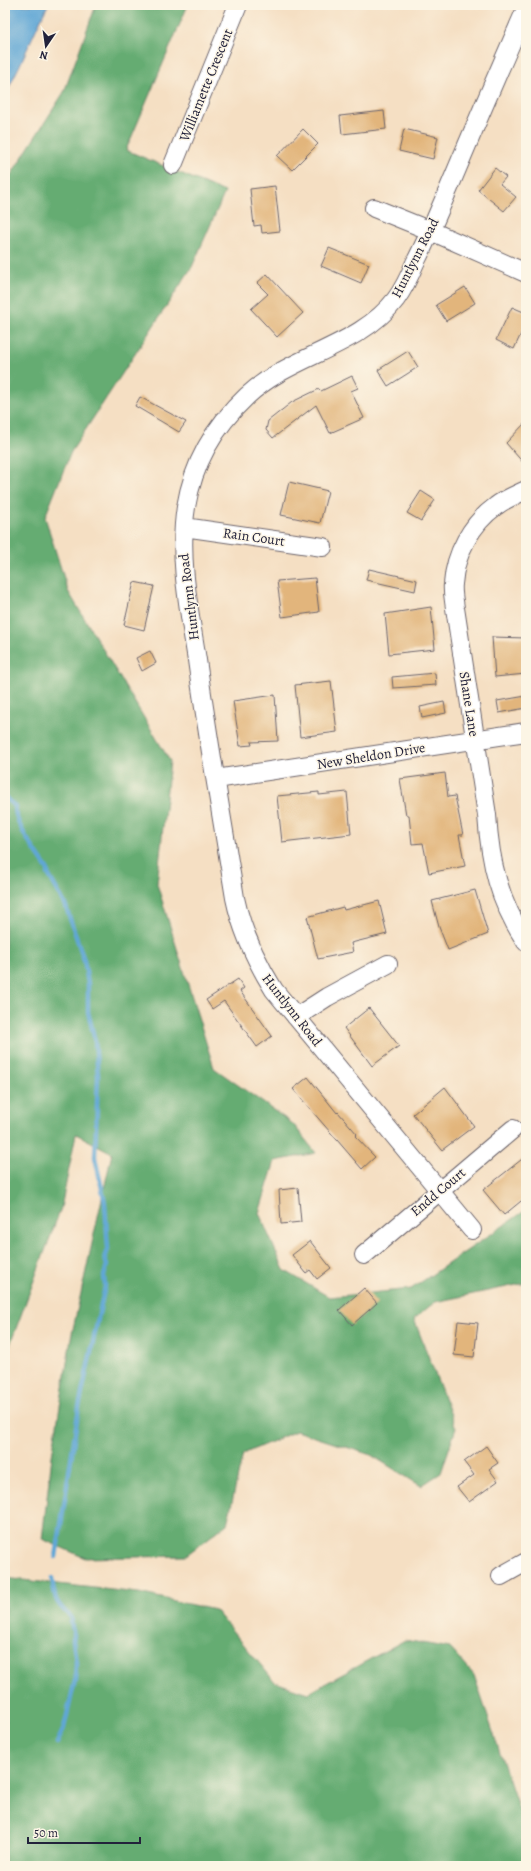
<svg xmlns="http://www.w3.org/2000/svg" width="531" height="1871" viewBox="0 0 531 1871" font-family="Alegreya,serif">
<style>
.forest{fill:#65ac72;stroke:#446756}
.water{fill:#60a7d6;stroke:#416488}
.lines{fill:none;stroke-linecap:round;stroke-linejoin:round}
.stream{stroke:#60a7d6;stroke-width:4.5}
.building{fill:#e2b57b}
.street-casing{stroke:#6c646b;stroke-width:20}
.street{stroke:#fff;stroke-width:18}
.labels{text-anchor:middle;dominant-baseline:central;stroke-width:3;stroke-linejoin:round;paint-order:stroke}
.street-label{font-size:14px;fill:#22223b;stroke:#fcf5e5}
</style>
<rect width="100%" height="100%" fill="#fcf5e5"/>
<filter id="ink" filterUnits="userSpaceOnUse"><feTurbulence type="fractalNoise" baseFrequency=".025" numOctaves="2"/><feDisplacementMap in="SourceGraphic" scale="8" xChannelSelector="R" yChannelSelector="G"/><feConvolveMatrix kernelMatrix="1 2 1 2 8 2 1 2 1" color-interpolation-filters="sRGB"/></filter>
<filter id="wash" filterUnits="userSpaceOnUse"><feTurbulence type="fractalNoise" baseFrequency=".012" numOctaves="4" result="noise"/><feDisplacementMap in="SourceGraphic" scale="16" xChannelSelector="R" yChannelSelector="G"/><feGaussianBlur stdDeviation="0.9" result="paint"/><feColorMatrix in="noise" values="0 0 0 0 0 0 0 0 0 0 0 0 0 0 0 0 0 1.4 0 .05"/><feComposite in="paint" operator="in"/></filter>
<g filter="url(#wash)">
<rect width="100%" height="100%" fill="#f5dfc3"/>
<!-- forest -->
<path class="forest" d="M96,5h92l-62,145 99,42 -33,75 -121,185 -26,65 23,74 102,170 -13,123 57,184 79,56 23,29 -41,8 -16,52 25,57 45,27 82,-8 115,-79v73l-91,19 -21,17 42,109 -15,45 -20,13 -50,-31 -75,-24 -53,23 -16,70 -42,32 -100,2 -43,-19 10,-83 19,-118 41,-185 -36,-19 -15,74 -56,150v-1174l59,-92z
M5,1578l134,15 76,17 60,72 33,11 97,-53 45,8 24,27 46,138 6,7v46h-521z"/>
<!-- water -->
<path class="water" d="M5,5h43c-14,26 -24,54 -38,80 -3,5 -2,10 -5,15z"/>
<g class="lines">
<!-- stream -->
<path class="stream" d="M5,797l10,10c0,19 23,47 33,63v4l17,30 19,56 4,24v28l7,29 3,35 -3,81 10,46 3,46 -3,10 2,6 -3,11 1,10 -26,121 -23,150
M52,1578c3,22 3,25 20,40l-1,5 3,12 -1,5 3,23 -1,17 -11,48 -7,15"/>
</g>
<g id="blocks">
<!-- building -->
<path class="building" d="M384,111l2,18 -44,5 -2,-18z
M303,129l15,15 -26,26 -15,-14z
M404,129l34,8 -5,22 -34,-8z
M495,168l11,9 -6,7 16,13 -12,14 -26,-21z
M275,186l5,45 -18,2 -1,-8 -7,1 -4,-37z
M329,248l40,16 -8,19 -40,-17z
M267,274l36,39 -26,24 -26,-28 17,-15 -11,-11z
M465,287l10,16 -29,18 -10,-16z
M512,307l14,6v10l-12,26 -18,-9z
M408,351l10,16 -30,19 -10,-16z
M352,376l6,12 -7,3 13,27 -34,15 -14,-28 -43,33 -7,-8 2,-9 24,-19 27,-13 2,2z
M140,397l46,25 -7,10 -44,-26z
M526,422v44l-20,-23z
M289,482l39,9 -8,32 -39,-8z
M421,491l14,9 -14,21 -14,-8z
M369,569l48,11 -2,11 -49,-11z
M315,578l4,34 -37,5 -5,-36z
M134,582l20,4 -10,44 -20,-5z
M431,607l4,42 -46,5 -4,-40z
M492,637l34,1v36l-31,3z
M150,651l6,12 -14,8 -6,-13z
M435,673l1,12 -43,3 -1,-11z
M331,681l6,51 -37,5 -5,-52z
M275,695l3,46 -27,1 1,3 -12,1 -7,-45z
M526,696v12l-27,5 -2,-12z
M444,702l2,11 -24,5 -2,-11z
M445,773l3,24 7,-1 8,39h-4l6,31 -36,7 -6,-30 -11,1 -3,-29h-3l-6,-36z
M319,792v3l28,-3 4,42 -69,8 -5,-46z
M475,890l13,44 -40,16 -9,-23 -7,-26z
M379,901l8,33 -36,9 2,9 -35,7 -11,-42 36,-10 1,3z
M238,979l6,9 -4,3 32,45 -15,11 -33,-46 -12,8 -6,-9z
M369,1008l30,38 -27,20 -28,-38z
M308,1077l29,36 1,-1 19,22 -2,2 20,21 -13,12 -69,-80z
M445,1087l29,39 -32,24 -29,-36z
M526,1156v41l-22,18 -21,-25z
M298,1188l3,34 -20,2 -2,-34z
M310,1241l21,27 -14,11 -7,-9 -4,3 -14,-18z
M364,1288l13,15 -25,22 -13,-15z
M458,1321l20,2 -4,34 -20,-2z
M486,1446l12,17 -9,6 9,12 -29,21 -12,-15 17,-12 -10,-13z"/>
</g>
</g>
<g filter="url(#ink)">
<use href="#blocks" fill-opacity="0" stroke="#6c646b" stroke-width="1"/>
<g class="lines">
<defs>
<path id="street" d="M173,165l65,-160
M374,208l57,23 95,42
M526,490c-10,5 -21,9 -30,16 -25,18 -41,48 -43,78 -1,8 1,16 2,24l32,207c3,48 12,86 39,127
M184,527l139,20
M216,779l310,-47
M296,1017l31,-20 61,-33
M472,1230l-198,-240c-18,-29 -32,-58 -39,-92 -13,-80 -27,-159 -38,-238 -8,-51 -19,-103 -11,-153 7,-43 29,-81 61,-111 43,-41 113,-49 149,-97 8,-11 14,-24 19,-36 13,-25 23,-50 34,-75 25,-60 51,-120 77,-179
M364,1255l149,-126
M501,1576l25,-14"/>
</defs>
<!-- street casing -->
<use href="#street" class="street-casing"/>
<!-- street -->
<use href="#street" class="street"/>
</g>
</g>
<g class="labels">
<!-- street labels -->
<g class="street-label">
<text transform="translate(206 85) rotate(-68)">Williamette Crescent</text>
<text transform="translate(415 258) rotate(-63)">Huntlynn Road</text>
<text transform="translate(254 537) rotate(8)">Rain Court</text>
<text transform="translate(189 597) rotate(-97)">Huntlynn Road</text>
<text transform="translate(469 704) rotate(81)">Shane Lane</text>
<text transform="translate(371 756) rotate(-9)">New Sheldon Drive</text>
<text transform="translate(292 1010) rotate(52)">Huntlynn Road</text>
<text transform="translate(438 1192) rotate(-40)">Endd Court</text>
</g>
</g>
<!-- margin -->
<rect width="531" height="1871" fill="none" stroke="#fcf5e5" stroke-width="20"/>
<!-- north arrow -->
<g transform="translate(46 46) rotate(193)" stroke="#fcf5e5" stroke-width="3" paint-order="stroke">
<path d="M0-3L7 15L0 10L-7 15Z" fill="#22223b"/>
<text y="-6" font-size="11" font-weight="bold" text-anchor="middle" fill="#22223b">N</text>
</g>
<!-- scale -->
<path d="M28 1837v6h112v-6" fill="none" stroke="#22223b" stroke-width="2"/>
<text x="34" y="1837" font-size="12" fill="#22223b" stroke="#fcf5e5" stroke-width="3" paint-order="stroke">50 m</text>
</svg>
